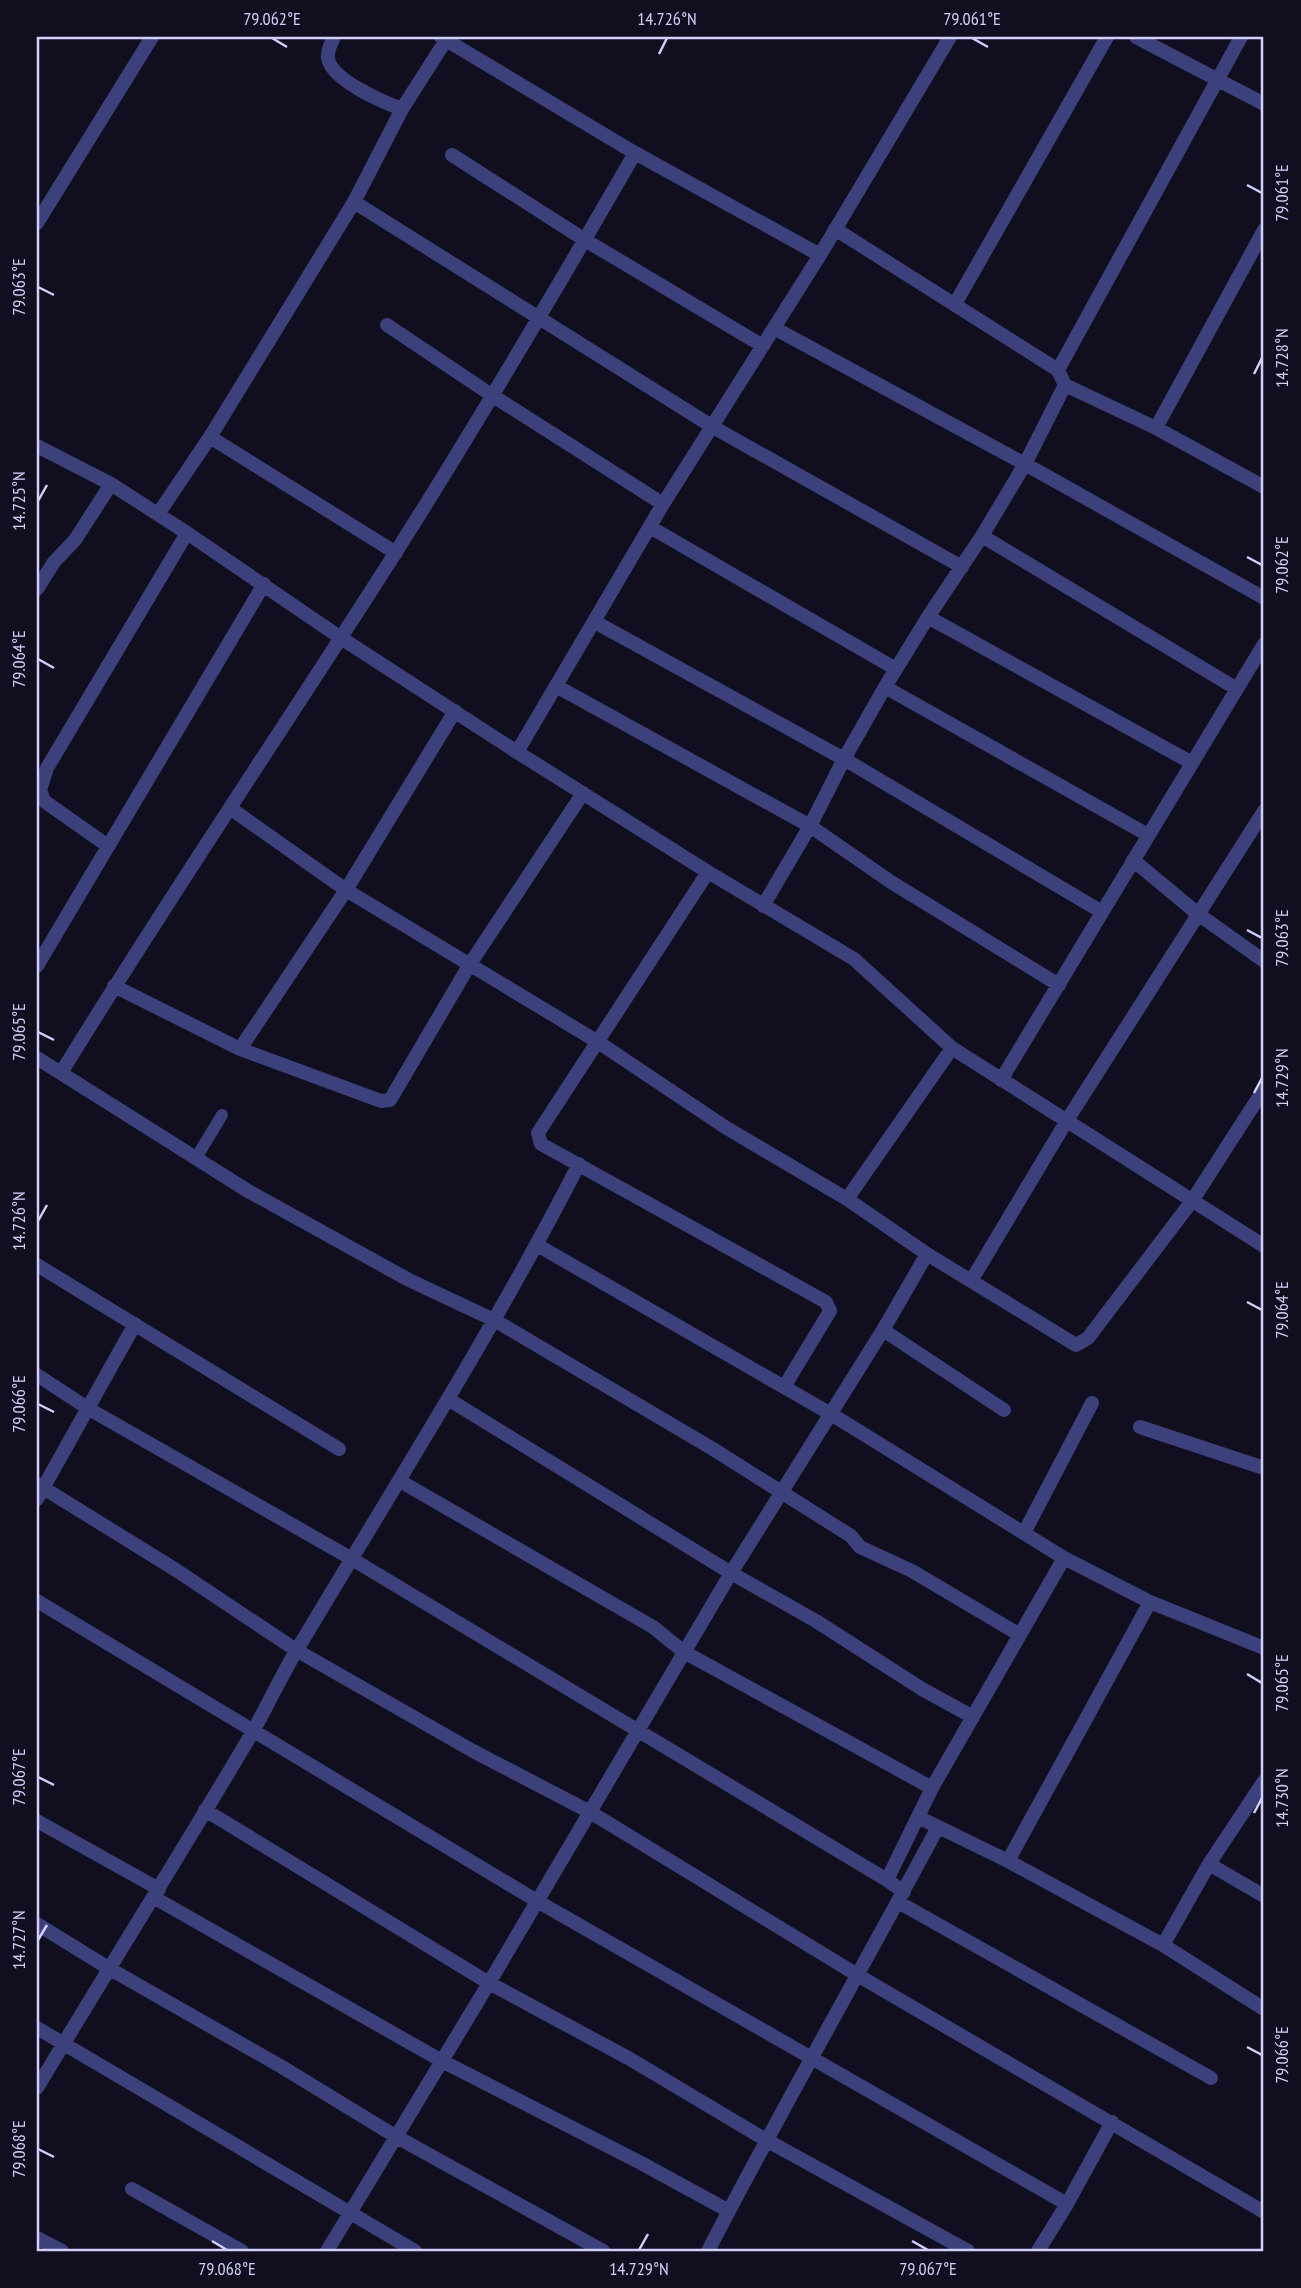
<svg xmlns="http://www.w3.org/2000/svg" width="1301" height="2288" viewBox="0 0 1301 2288" font-family="'PT Sans Narrow',sans-serif">
<style>
.lines{fill:none;stroke-linecap:round;stroke-linejoin:round}
.lane{stroke:#3d417b;stroke-width:12}
.street{stroke:#3d417b;stroke-width:14}
.ticks{fill:none;stroke:#d1d0fb;stroke-width:2.5}
.neatline{fill:none;stroke:#d1d0fb;stroke-width:2.5}
.ticks-label{font-size:18px;text-anchor:middle;fill:#d1d0fb}
</style>
<rect width="100%" height="100%" fill="#100e1f"/>
<g class="lines">
<!-- lane -->
<path class="lane" d="M196,1158l26,-43"/>
<!-- street -->
<path class="street" d="M334,37c-3,7 -7,13 -6,21 3,22 55,44 74,51
M441,37l194,116 185,102
M1136,37l128,67
M452,155l133,85 178,106
M354,202l359,225 249,140
M37,223l115,-186
M835,229l223,141 7,15 91,43 108,59
M955,304l152,-267
M387,325l106,71 170,108
M774,328l251,136 239,134
M1058,370l183,-333
M1156,428l108,-198
M210,437l186,116
M37,446l74,38 76,49 154,105 176,114 191,120 146,87 98,89 312,198
M158,514l52,-77 144,-235 48,-93 44,-69
M650,527l246,142
M982,536l255,153
M37,589l17,-27 21,-22 36,-56
M928,617l264,146
M595,622l249,137 258,153
M556,686l254,140 81,56 168,103
M885,687l263,148
M517,752l146,-248 157,-249 130,-218
M230,808l116,82 252,152 127,85 122,72 80,55 149,91 12,-7 104,-137 72,-112
M108,846l-64,-45 -4,-11 7,-22 140,-235
M1133,860l65,54 66,47
M708,872l-170,261 3,11 285,158 4,9 -46,76
M763,906l47,-80 34,-67 41,-72 43,-70 54,-81 43,-72 40,-79
M37,966l227,-382
M114,986l126,63 106,-159 109,-179
M240,1049l141,52 9,-1 80,-136 113,-171
M37,1058l211,133 161,89 85,40 219,129 138,87 9,11 52,24 108,64
M61,1073c107,-175 223,-345 333,-518 84,-132 163,-267 241,-402
M1001,1080l263,-436
M847,1199l105,-151
M537,1245l294,169 233,144 86,44 114,46
M37,1265l302,184
M971,1281l95,-159 198,-311
M883,1330l121,80
M37,1375l52,34 263,150 535,321 17,12
M448,1399l283,174 85,48 106,68 51,28
M1140,1427l124,41
M400,1481l253,146 31,25 248,136
M37,1484l139,86 120,80 177,101 117,61 269,164 405,236
M37,1499l98,-175
M1024,1533l68,-130
M37,1601l500,300 530,303
M205,1810l284,173 141,76 136,81 202,111
M918,1817l90,44 155,84 101,64
M37,1821l122,68
M1008,1861l142,-259
M1209,1864l55,32
M887,1880l45,-92 132,-230
M153,1897l289,164 199,102 88,48
M898,1902l313,176
M37,1924l73,45 172,98 113,69 208,115
M1163,1945l46,-81 55,-83
M37,2028l378,223
M37,2088c71,-119 145,-236 215,-355 16,-28 29,-57 46,-85 96,-161 196,-318 281,-484
M132,2189l110,62
M37,2238l25,13
M327,2251l162,-268 242,-410 152,-243 44,-76
M708,2251c74,-143 154,-282 230,-424
M1038,2251l29,-47 45,-82"/>
</g>
<!-- ticks -->
<path class="ticks" d="M272,38l15,9M972,38l16,9M659,54l8,-16M1247,185l15,8M38,287l16,8M1254,374l8,-16M38,501l9,-16M1247,557l15,8M38,659l16,9M1247,930l15,8M38,1032l16,8M1254,1093l8,-15M38,1221l9,-16M1247,1302l15,8M38,1404l16,8M1247,1674l15,9M38,1777l16,8M1254,1813l8,-15M38,1940l9,-15M1247,2047l15,8M38,2149l16,8M212,2241l15,9M912,2241l16,9M639,2250l9,-16"/>
<!-- border -->
<rect width="1301" height="2288" fill="none" stroke="#100e1f" stroke-width="77"/>
<rect x="38" y="38" width="1224" height="2212" class="neatline"/>
<g class="ticks-label">
<text x="272" y="25">79.062°E</text>
<text x="667" y="25">14.726°N</text>
<text x="972" y="25">79.061°E</text>
<text transform="translate(1282 193) rotate(-90)" y="6">79.061°E</text>
<text transform="translate(19 287) rotate(-90)" y="6">79.063°E</text>
<text transform="translate(1282 358) rotate(-90)" y="6">14.728°N</text>
<text transform="translate(19 501) rotate(-90)" y="6">14.725°N</text>
<text transform="translate(1282 565) rotate(-90)" y="6">79.062°E</text>
<text transform="translate(19 659) rotate(-90)" y="6">79.064°E</text>
<text transform="translate(1282 938) rotate(-90)" y="6">79.063°E</text>
<text transform="translate(19 1032) rotate(-90)" y="6">79.065°E</text>
<text transform="translate(1282 1078) rotate(-90)" y="6">14.729°N</text>
<text transform="translate(19 1221) rotate(-90)" y="6">14.726°N</text>
<text transform="translate(1282 1310) rotate(-90)" y="6">79.064°E</text>
<text transform="translate(19 1404) rotate(-90)" y="6">79.066°E</text>
<text transform="translate(1282 1683) rotate(-90)" y="6">79.065°E</text>
<text transform="translate(19 1777) rotate(-90)" y="6">79.067°E</text>
<text transform="translate(1282 1798) rotate(-90)" y="6">14.730°N</text>
<text transform="translate(19 1940) rotate(-90)" y="6">14.727°N</text>
<text transform="translate(1282 2055) rotate(-90)" y="6">79.066°E</text>
<text transform="translate(19 2149) rotate(-90)" y="6">79.068°E</text>
<text x="227" y="2275">79.068°E</text>
<text x="639" y="2275">14.729°N</text>
<text x="928" y="2275">79.067°E</text>
</g>
</svg>
